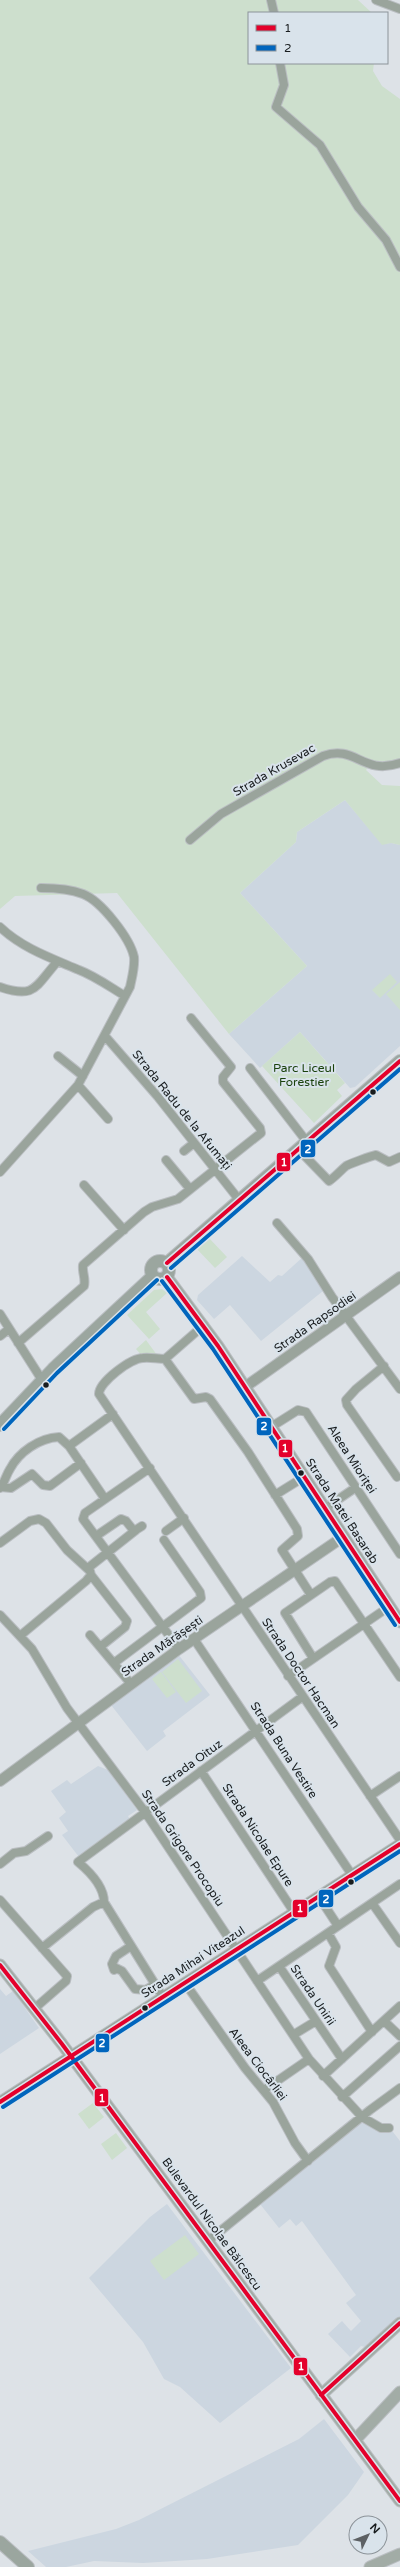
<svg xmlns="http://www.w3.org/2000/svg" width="400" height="2567" viewBox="0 0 400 2567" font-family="'Varela Round',sans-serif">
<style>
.built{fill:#ccd6e0}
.green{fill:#cddfcd}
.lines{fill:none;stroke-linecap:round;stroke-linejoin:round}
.minor-casing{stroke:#babec2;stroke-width:10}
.tertiary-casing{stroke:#babec2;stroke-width:12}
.secondary-casing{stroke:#babec2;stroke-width:13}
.primary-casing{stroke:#babec2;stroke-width:14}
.minor{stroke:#9aa49c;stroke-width:8}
.tertiary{stroke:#9aa49c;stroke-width:10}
.secondary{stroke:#a2aca6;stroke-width:11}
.primary{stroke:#9ba69f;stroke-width:12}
.bus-1-casing{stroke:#d9e3eb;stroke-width:7}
.bus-2-casing{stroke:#d9e3eb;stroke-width:7}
.bus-1{stroke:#e4002b;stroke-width:4}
.bus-2{stroke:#0065bd;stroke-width:4}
.bus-dot{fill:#181c1e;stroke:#d9e3eb;stroke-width:1.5}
.labels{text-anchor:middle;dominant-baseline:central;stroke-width:4;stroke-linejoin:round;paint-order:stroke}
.street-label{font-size:12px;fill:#181c1e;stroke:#d9e3eb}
.park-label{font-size:12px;fill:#1b420c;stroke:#d9e3eb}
.line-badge{stroke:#d9e3eb;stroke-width:1.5}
.badge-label{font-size:11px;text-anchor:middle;font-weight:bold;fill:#fff}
</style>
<rect width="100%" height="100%" fill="#dde2e7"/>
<!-- built -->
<path class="built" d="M345,800l37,44 9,-1 9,2v201l-45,41 -5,1 -50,-56 -40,36 -31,-34 78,-68 -67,-73 56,-51 1,-10z
M242,1256l28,26 8,-7 4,1 22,-20 19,35 -62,50 -31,-36 -16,14 -17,-19 1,-5z
M178,1654l32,41 -47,36 3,5 -19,15 -36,-46z
M98,1766l10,4 29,40 -9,6 2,4 -51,37 -17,-22 6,-4 -9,-13 7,-6 -15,-21 16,-11 4,4z
M0,1989l6,7 7,-5 26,37 -39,26z
M362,2120l31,12 7,9v177l-30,30 -9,-2 -11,11 -22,-23 14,-13 9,10 10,-10 -15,-18 10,-8 -54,-74 -6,5 -6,-7 -11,9 -19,-24z
M167,2204l124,164 -71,55 -40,-36 -16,-8 -21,-37 -54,-64 61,-61z
M324,2419l40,53 -16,23 -50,50 -91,14 -64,4 -49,-2 -28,6h-20l-18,-16 88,-22 23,-9 160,-81z"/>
<!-- green -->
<path class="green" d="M0,0h358l14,13h-123v50h125l-1,8 9,15 18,13v662l-18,2 -9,-2 -7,9 16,15 18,1v59l-9,-2 -9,2 -37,-45 -48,32 -1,10 -56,51 67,73 -78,68 -112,-141 -102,3 -15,13z
M390,974l7,8 -17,16 -8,-8z
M400,982v28l-14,-16z
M300,1032l45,51 -8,7 5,6 -28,27 -52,-57z
M208,1237l19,20 -12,11 -19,-20z
M162,1289l5,4 -21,19 14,17 -11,10 -22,-24 27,-25z
M146,1340l11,15 -14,2 -7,-8z
M178,1659l24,32 -16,12 -24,-31z
M161,1672l15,20 -9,6 -15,-19z
M93,2103l11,14 -15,12 -11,-15z
M116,2133l11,15 -15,12 -11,-16z
M185,2235l14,19 -35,26 -14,-19z"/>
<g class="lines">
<defs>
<path id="minor" d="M271,0l3,13
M376,0l24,9
M280,63l4,22 -8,22 44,38 38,62 28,33 14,27
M190,840l31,-26 102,-58c33,-12 39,20 77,7
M0,927c22,21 51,31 79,43 16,6 31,17 46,26
M0,987c35,12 35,0 57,-25
M105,1036l53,61 82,104
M58,1056l25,20
M250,1068l57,74
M78,1085l30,34
M299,1150l30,31c6,-4 11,-10 17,-15 3,-2 25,-10 30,-11l13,7 11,-5
M184,1151l10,-8
M166,1160l24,29
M0,1172l78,-87 52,-98c2,-10 5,-20 4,-30 -4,-19 -33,-56 -51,-63 -13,-5 -27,-6 -42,-6
M84,1185l40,45
M277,1223l31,36 24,38 68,92
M0,1314l42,66
M204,1325l-39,34c-8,0 -15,-2 -22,-1 -12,0 -44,24 -44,36l301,446
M0,1336l9,-7
M18,1343l66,-57c2,-8 -2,-13 -1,-21l61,-53 8,-5 26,-8 83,-66 -1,-5 -37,-46v-5l8,-10 -40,-49
M165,1359l29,40 12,-2 4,2 38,53 49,77 1,7 -16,14 29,45
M384,1366l-28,23 -10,11 1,5 50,72
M271,1427l27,-17 8,2 94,142
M69,1446l44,-32
M150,1468l-65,45 -2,6 96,130
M1,1487l10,1 21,-14 11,11 7,1 31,-23
M0,1488c5,-6 6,-13 10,-19 9,-17 29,-31 49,-32l10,9 36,53
M275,1495l29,-18
M324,1509l31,-21
M166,1531l18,-13
M96,1536l25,-17 5,2 8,10 8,-5
M0,1543l30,-22 9,-2 7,4 21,27 23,21 1,4 -5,6 -65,54
M88,1568l48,-38
M91,1575l36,46 -2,6 -25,20
M0,1615l32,34 35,59 78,104 164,247 53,58 19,11h8
M90,1635l41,49
M194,1639l158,236
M313,1658l-28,-45 45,-31 5,-1 65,96
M114,1663l87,-65 -1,-6 -36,-52
M288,1676l102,-70
M201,1771l93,141
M370,1796l30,-20
M0,1864l14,-11 12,-2 22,-15
M319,1897l19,29
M0,1900l67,76 -1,5 -31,27
M372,1903l28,40
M328,1933l8,14 -7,19 43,66
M42,1948l51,-41 11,-5
M279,1966l63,93
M116,1968l6,3 13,18 11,1 9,-6
M114,1970l-2,-6 4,-8 15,-10
M257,1981l143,-97
M185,1983l60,85 28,34 22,41 13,18
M163,1997l-59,-95c0,-15 -14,-30 -26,-40l224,-165
M384,2021l16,15
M293,2035l23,-14
M323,2076l77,-70
M264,2090l45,-31
M342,2097l58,-51
M208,2241l162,-131 30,-22"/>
<path id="tertiary" d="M245,1387l155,-110
M0,1781l179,-132 164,-112
M0,2102l400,-258"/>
<path id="secondary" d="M167,1277l51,69 182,276
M0,1965l62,79 338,457
M321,2395l79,-72
M355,2440l45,-48
M370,2567l30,-13"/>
<path id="primary" d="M151 1270a9 9 0 1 1 18 0a9 9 0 1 1-18 0Z
M167,1263l233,-202
M0,1425l53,-56 100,-93
M0,2542l28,25"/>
</defs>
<!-- minor casing -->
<use href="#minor" class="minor-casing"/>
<!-- tertiary casing -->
<use href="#tertiary" class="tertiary-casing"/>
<!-- secondary casing -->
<use href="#secondary" class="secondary-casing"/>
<!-- primary casing -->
<use href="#primary" class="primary-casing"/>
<!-- minor -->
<use href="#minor" class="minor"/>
<!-- tertiary -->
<use href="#tertiary" class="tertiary"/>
<!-- secondary -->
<use href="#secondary" class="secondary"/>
<!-- primary -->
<use href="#primary" class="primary"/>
<defs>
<path id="bus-1" d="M167,1263l233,-202
M167,1277l51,69 182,276
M0,1965l62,79 338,457
M0,2102l400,-258
M321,2395l79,-72"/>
<path id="bus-2" d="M171,1268l229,-199
M162,1281l51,68 182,276
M4,1429l53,-56 100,-93
M3,2107l397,-256"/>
</defs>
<!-- bus-1 casing -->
<use href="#bus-1" class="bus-1-casing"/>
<!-- bus-2 casing -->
<use href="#bus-2" class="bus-2-casing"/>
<!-- bus-1 -->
<use href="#bus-1" class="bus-1"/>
<!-- bus-2 -->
<use href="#bus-2" class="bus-2"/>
</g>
<!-- markers -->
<g class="bus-dot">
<circle cx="373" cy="1092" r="3.5"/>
<circle cx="46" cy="1385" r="3.5"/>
<circle cx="301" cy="1473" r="3.5"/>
<circle cx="351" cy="1882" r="3.5"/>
<circle cx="145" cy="2008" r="3.5"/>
</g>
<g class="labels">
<!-- street labels -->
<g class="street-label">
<text transform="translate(274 770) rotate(-30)">Strada Krusevac</text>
<text transform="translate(182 1110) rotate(51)">Strada Radu de la Afumați</text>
<text transform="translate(315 1322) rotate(-35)">Strada Rapsodiei</text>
<text transform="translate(352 1459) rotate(57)">Aleea Mioriței</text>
<text transform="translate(342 1511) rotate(57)">Strada Matei Basarab</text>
<text transform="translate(162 1646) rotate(-35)">Strada Mărășești</text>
<text transform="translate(301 1673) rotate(56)">Strada Doctor Hacman</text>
<text transform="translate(284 1750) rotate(57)">Strada Buna Vestire</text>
<text transform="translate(192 1763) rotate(-36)">Strada Oituz</text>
<text transform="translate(258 1835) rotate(57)">Strada Nicolae Epure</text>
<text transform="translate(183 1848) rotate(56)">Strada Grigore Procopiu</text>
<text transform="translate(193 1962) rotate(-33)">Strada Mihai Viteazul</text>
<text transform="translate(313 1995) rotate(56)">Strada Unirii</text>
<text transform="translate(258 2064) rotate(53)">Aleea Ciocârliei</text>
<text transform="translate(212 2224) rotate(54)">Bulevardul Nicolae Bălcescu</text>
</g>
<!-- park labels -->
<g class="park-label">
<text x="304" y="1068">Parc Liceul<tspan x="304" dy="14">Forestier</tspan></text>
</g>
</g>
<g class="line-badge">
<rect x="300" y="1139" width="16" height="19" rx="4" fill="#0065bd"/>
<rect x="276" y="1152" width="15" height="20" rx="4" fill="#e4002b"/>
<rect x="256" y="1417" width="16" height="19" rx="4" fill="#0065bd"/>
<rect x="278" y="1439" width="15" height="19" rx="4" fill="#e4002b"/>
<rect x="318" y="1889" width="16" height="19" rx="4" fill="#0065bd"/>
<rect x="292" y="1899" width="16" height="19" rx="4" fill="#e4002b"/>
<rect x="95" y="2033" width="15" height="20" rx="4" fill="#0065bd"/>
<rect x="94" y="2088" width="15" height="19" rx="4" fill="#e4002b"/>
<rect x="293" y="2357" width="15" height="19" rx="4" fill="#e4002b"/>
</g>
<g class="badge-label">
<text x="308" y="1153">2</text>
<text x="284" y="1166">1</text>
<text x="264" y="1430">2</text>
<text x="285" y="1452">1</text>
<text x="326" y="1903">2</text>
<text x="300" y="1912">1</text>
<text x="102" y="2047">2</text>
<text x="102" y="2102">1</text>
<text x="301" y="2370">1</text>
</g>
<!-- legend -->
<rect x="248" y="12" width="140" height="52" fill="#d9e3eb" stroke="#8c9399"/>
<rect x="256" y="25" width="20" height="6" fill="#e4002b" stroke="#8c9399"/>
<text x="284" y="32" font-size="12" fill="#181c1e">1</text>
<rect x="256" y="45" width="20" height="6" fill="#0065bd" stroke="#8c9399"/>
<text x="284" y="52" font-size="12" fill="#181c1e">2</text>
<!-- north arrow -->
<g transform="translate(368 2535) rotate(47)"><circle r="19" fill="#d9e3eb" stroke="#8c9399"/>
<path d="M0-3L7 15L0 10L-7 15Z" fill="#5d6164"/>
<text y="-6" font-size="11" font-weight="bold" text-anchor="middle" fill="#181c1e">N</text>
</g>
</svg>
